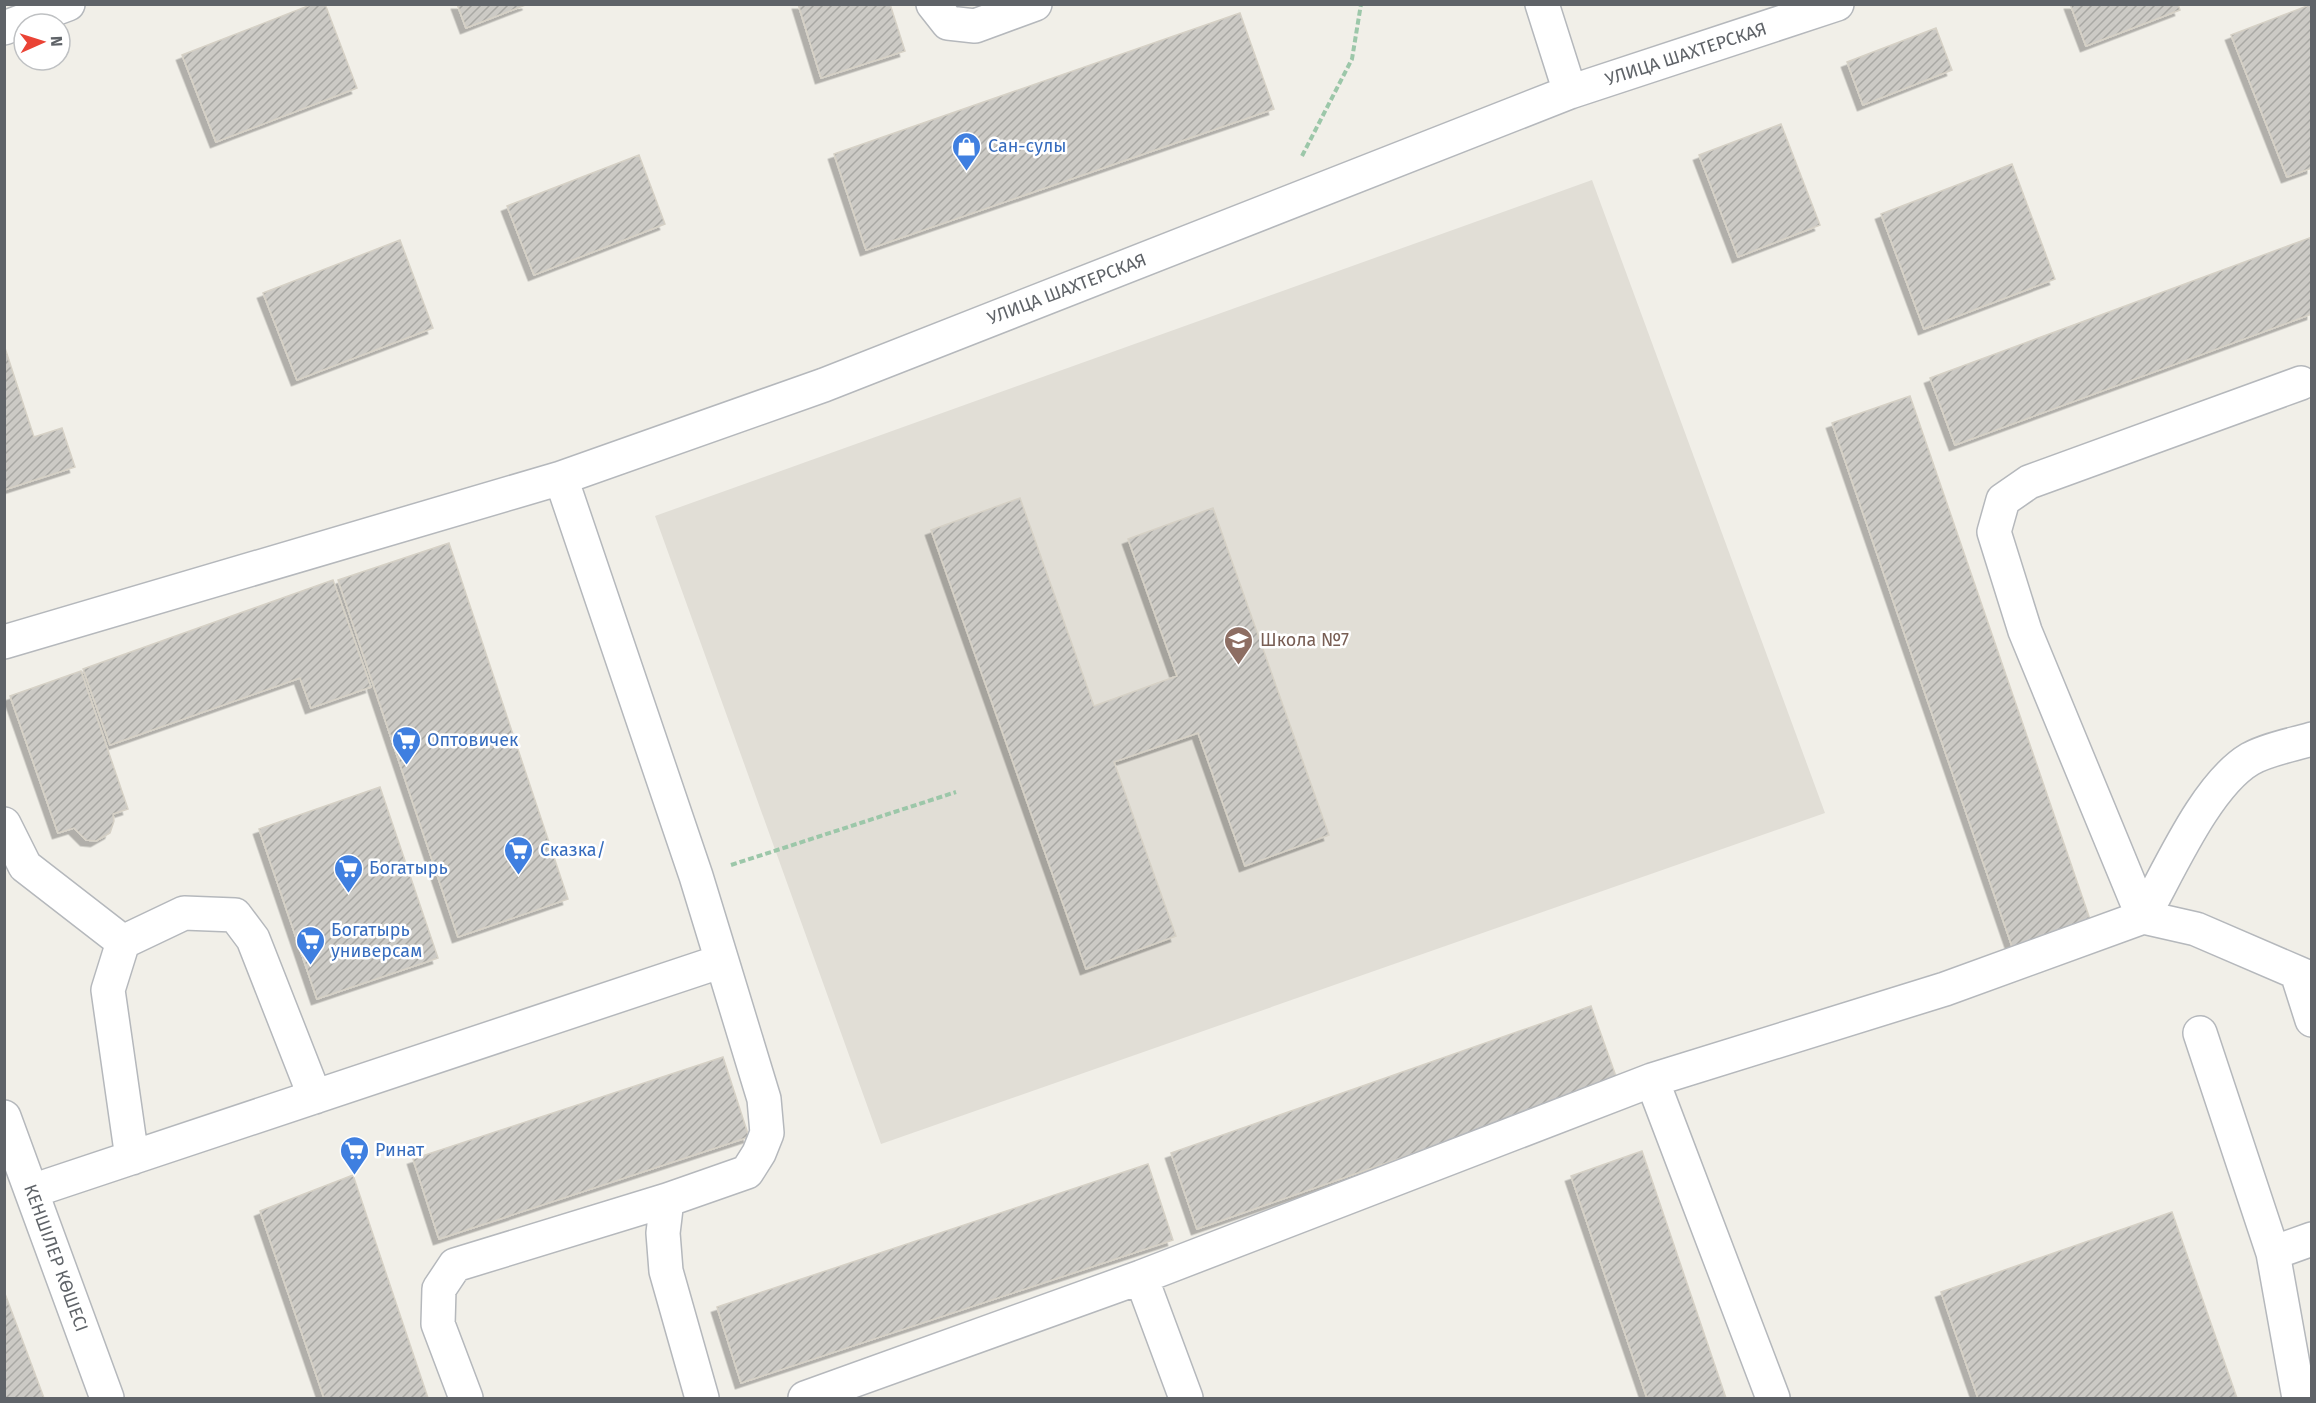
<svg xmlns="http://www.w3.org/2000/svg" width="2316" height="1403" viewBox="0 0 2316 1403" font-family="'Fira Sans',sans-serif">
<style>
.education{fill:#e1ded6}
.building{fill:url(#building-hatch);stroke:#d6d1c6;stroke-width:1.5;filter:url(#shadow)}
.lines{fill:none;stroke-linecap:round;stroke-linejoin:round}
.minor-casing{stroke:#b5b8bc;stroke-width:36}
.path{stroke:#9cc7a9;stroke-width:4;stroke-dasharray:6 3;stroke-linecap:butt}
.minor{stroke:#fff;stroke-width:33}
.labels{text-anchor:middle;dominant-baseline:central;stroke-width:5;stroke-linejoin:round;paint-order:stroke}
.street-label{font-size:18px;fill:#5f6368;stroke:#fff}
.shop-label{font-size:18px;fill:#366cbe;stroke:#fff;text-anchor:start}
.education-label{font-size:18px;fill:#785e54;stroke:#fff;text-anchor:start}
</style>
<defs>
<pattern id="building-hatch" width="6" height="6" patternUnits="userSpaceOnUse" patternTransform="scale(1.5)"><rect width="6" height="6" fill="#cccac5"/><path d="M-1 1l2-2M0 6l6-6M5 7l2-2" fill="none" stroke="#a9a8a4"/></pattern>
<filter id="shadow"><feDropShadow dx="-5.5" dy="5.5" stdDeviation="0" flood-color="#0004"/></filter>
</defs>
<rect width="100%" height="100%" fill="#f1efe8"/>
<!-- education -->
<path class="education" d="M1592,180l233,633 -944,331 -226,-628z"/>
<!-- building -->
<path class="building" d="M313,4h12l32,84 -141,54 -34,-87z
M457,4h71l-62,24z
M798,4h92l15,47 -84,27z
M2070,4h108l2,6 -94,36z
M2312,4v164l-25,9 -56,-142z
M1240,13l34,96 -408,141 -32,-96z
M1936,28l16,42 -89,35 -16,-43z
M1781,124l39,101 -82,32 -39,-102z
M639,155l26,69 -131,51 -27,-69z
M2012,164l43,115 -131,50 -43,-115z
M2312,237v77l-357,131 -25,-67z
M400,240l33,88 -136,52 -34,-87z
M4,345l30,92 28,-9 13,39 -71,23z
M1910,396l183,532 -78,27 -183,-532z
M1020,498l74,208 83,-30 -49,-137 85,-31 116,327 -84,31 -47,-133 -84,29 62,174 -90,33 -155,-439z
M449,543l119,356 -110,38 -120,-357z
M333,580l38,107 -60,21 -11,-30 -190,67 -27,-76z
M81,671l47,138 -15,5 1,7 -4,12 -14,8 -10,-1 -12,-12 -16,5 -48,-137z
M380,787l58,171 -121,41 -58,-170z
M1591,1006l27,76 -421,147 -26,-76z
M723,1057l26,80 -310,102 -26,-80z
M1642,1151l84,247h-79l-76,-222z
M1148,1164l25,76 -432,143 -24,-76z
M353,1175l75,223h-104l-64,-187z
M2172,1212l65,186h-259l-37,-106z
M4,1291l40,107h-40z"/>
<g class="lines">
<defs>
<path id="minor" d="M933,4l15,19 27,3 60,-22
M1542,4l28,88
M4,28l64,-24
M2301,383l-272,99 -26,18 -9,32 31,99 118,286 53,12 116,50
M561,478l263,-93 746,-293 267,-88
M4,642l557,-164 135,398 26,85 -690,230
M4,824l21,42 98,76
M2297,973l15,47
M2200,1033l73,220 39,-14
M1652,1080l121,318
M4,1117l103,281
M132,1158l-24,-168 15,-48 61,-29 51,2 18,24 62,158
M2273,1253l26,145
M1141,1277l45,121
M466,1398l-28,-74 1,-35 16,-24 212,-65
M702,1398l-36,-127 -3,-38 4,-33 80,-28 12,-19 8,-20 -3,-34 -42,-138
M805,1398l336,-121 511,-197 293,-91 198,-72c26,-46 63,-132 107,-158 18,-10 42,-14 62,-20"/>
</defs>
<!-- minor casing -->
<use href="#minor" class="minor-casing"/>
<!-- path -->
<path class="path" d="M1302,156l50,-97 9,-55
M731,865l225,-73"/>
<!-- minor -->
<use href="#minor" class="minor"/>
</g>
<!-- icons -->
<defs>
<symbol id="shop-pin" viewBox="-11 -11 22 30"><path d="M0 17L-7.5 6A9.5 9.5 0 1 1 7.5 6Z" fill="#3f7fe0" stroke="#fff"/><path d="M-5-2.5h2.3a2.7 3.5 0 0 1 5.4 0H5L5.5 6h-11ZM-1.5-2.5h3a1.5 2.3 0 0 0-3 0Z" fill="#fff"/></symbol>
<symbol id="school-pin" viewBox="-11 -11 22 30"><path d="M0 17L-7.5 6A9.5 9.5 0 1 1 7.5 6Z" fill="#8d6e63" stroke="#fff"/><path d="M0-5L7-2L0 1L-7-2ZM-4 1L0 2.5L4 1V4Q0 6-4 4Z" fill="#fff"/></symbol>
<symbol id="supermarket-pin" viewBox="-11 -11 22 30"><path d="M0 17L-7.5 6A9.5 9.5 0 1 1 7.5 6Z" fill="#3f7fe0" stroke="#fff"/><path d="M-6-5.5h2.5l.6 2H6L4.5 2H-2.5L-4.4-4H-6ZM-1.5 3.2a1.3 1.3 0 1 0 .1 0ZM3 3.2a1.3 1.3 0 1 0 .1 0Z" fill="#fff"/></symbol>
</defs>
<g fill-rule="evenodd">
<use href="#shop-pin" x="950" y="130" width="33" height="45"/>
<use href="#school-pin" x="1222" y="624" width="33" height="45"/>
<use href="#supermarket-pin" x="390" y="724" width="33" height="45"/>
<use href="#supermarket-pin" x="502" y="834" width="33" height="45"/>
<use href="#supermarket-pin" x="332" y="852" width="33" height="45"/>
<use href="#supermarket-pin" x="294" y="924" width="33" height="45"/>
<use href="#supermarket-pin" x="338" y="1134" width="33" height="45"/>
</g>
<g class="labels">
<!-- street labels -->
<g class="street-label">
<text transform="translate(1686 54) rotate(-18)">УЛИЦА ШАХТЕРСКАЯ</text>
<text transform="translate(1067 289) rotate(-21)">УЛИЦА ШАХТЕРСКАЯ</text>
<text transform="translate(56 1258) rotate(70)">КЕНШІЛЕР КӨШЕСІ</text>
</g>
<!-- shop labels -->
<g class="shop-label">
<text x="988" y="146">Сан-сулы</text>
<text x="427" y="740">Оптовичек</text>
<text x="540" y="850">Сказка/</text>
<text x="369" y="868">Богатырь</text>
<text x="331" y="930">Богатырь<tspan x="331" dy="21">универсам</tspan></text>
<text x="375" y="1150">Ринат</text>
</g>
<!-- education labels -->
<g class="education-label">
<text x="1260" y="640">Школа №7</text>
</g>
</g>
<!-- border -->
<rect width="2316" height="1403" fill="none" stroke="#5f6368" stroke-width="12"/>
<!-- north arrow -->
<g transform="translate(42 42) rotate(87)"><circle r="28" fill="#ffffff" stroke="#bfc1c3" stroke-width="1.5"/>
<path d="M0-4.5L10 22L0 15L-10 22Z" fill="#ea4335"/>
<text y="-9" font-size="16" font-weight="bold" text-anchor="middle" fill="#5f6368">N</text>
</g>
</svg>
